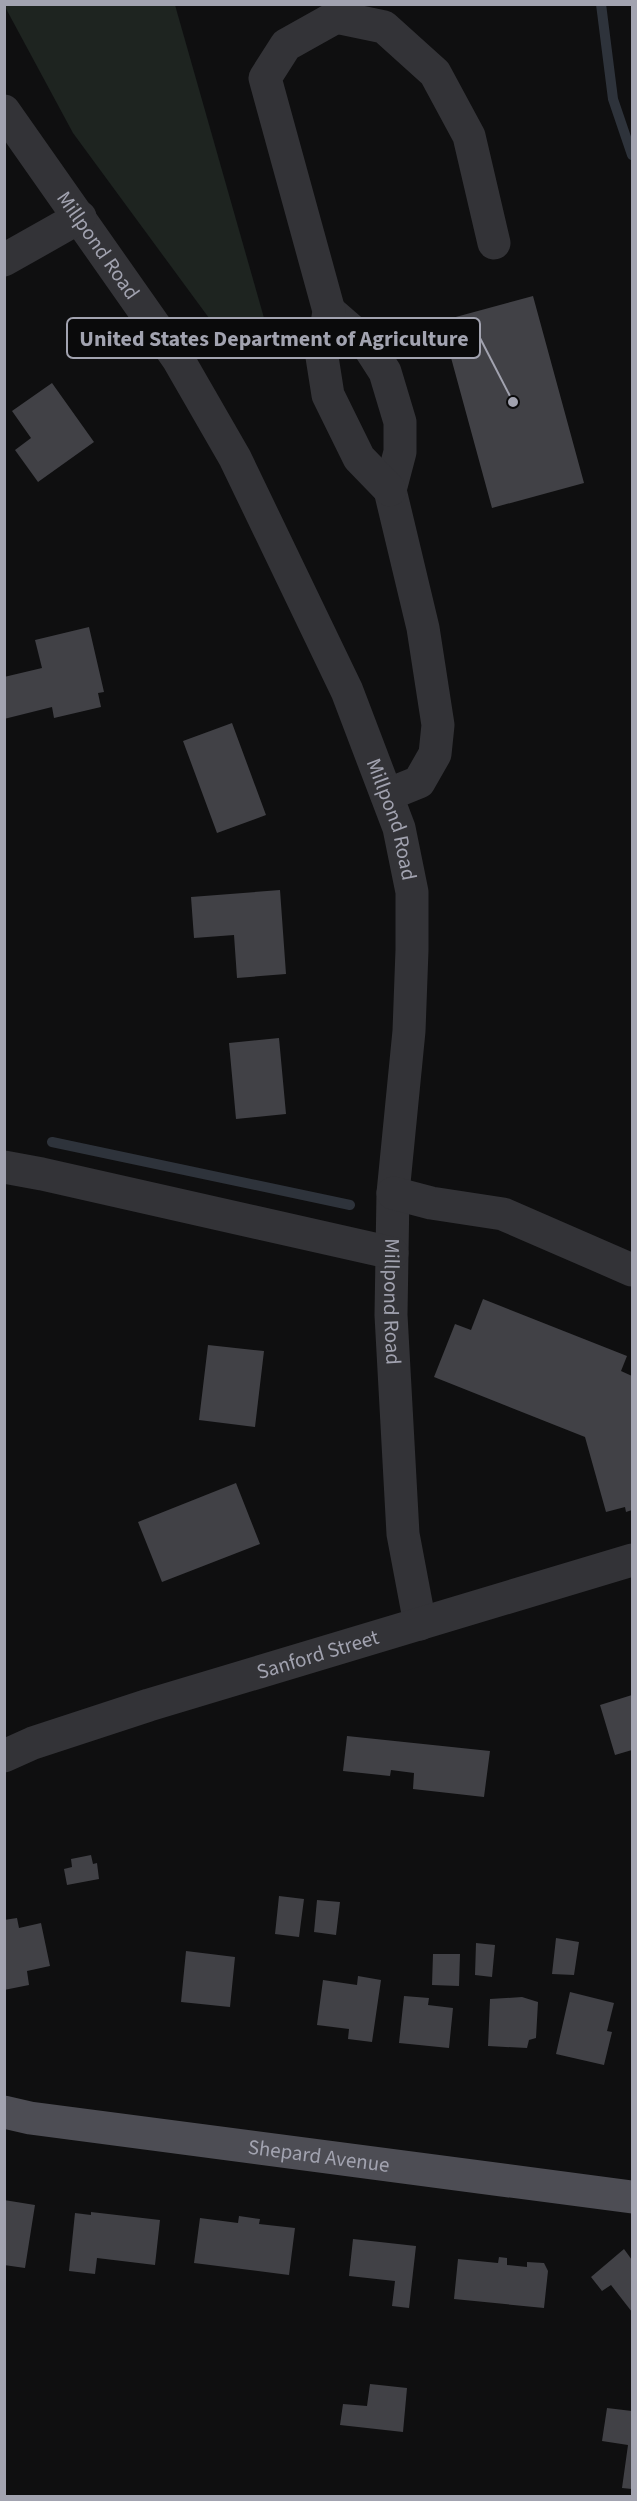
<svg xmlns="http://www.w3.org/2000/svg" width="637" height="2501" viewBox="0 0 637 2501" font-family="'Source Sans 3',sans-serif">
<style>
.green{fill:#1e2420}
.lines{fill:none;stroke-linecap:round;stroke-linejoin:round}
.stream{stroke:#2e333b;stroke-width:10}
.building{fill:#414146}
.minor{stroke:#333337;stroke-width:33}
.major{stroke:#4d4d54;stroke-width:33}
.labels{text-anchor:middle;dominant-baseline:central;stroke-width:6;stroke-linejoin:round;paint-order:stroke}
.street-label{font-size:21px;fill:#a2a3b0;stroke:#0a0a0b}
.leader{fill:none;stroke:#a2a3b0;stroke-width:2}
.callout-dot{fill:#a2a3b0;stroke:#0a0a0b;stroke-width:2}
.callout{fill:#0a0a0b;stroke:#a2a3b0;stroke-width:2}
.callout-label{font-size:22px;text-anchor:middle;font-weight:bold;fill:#a2a3b0}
</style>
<rect width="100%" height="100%" fill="#0f0f10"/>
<!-- green -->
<path class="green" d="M4,5h171l89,313 -44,15 -147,-200z"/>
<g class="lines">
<!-- stream -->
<path class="stream" d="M601,4l12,95 19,56
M52,1142l298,63"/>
</g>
<!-- building -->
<path class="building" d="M533,296l51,187 -92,25 -51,-187z
M52,383l42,59 -56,40 -23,-32 16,-12 -19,-27z
M89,627l15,65 -6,1 3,14 -47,11 -2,-11 -48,12v-42l38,-9 -7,-28z
M232,723l34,92 -49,18 -34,-92z
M280,890l6,84 -49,4 -3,-43 -40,3 -3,-41z
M279,1038l7,76 -50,5 -7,-76z
M483,1299l144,57 -6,15 11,5v134l-6,2 -1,-5 -19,5 -21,-75 -151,-60 21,-53 16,6z
M208,1345l56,6 -9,76 -56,-7z
M236,1483l24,61 -98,38 -24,-60z
M632,1695v55l-17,5 -15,-50z
M347,1736l143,15 -6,46 -71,-8 1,-16 -23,-3 -1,6 -47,-5z
M91,1855l2,9 4,-1 2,16 -32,6 -3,-16 8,-2 -1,-8z
M279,1896l25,3 -5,38 -24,-3z
M317,1900l23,2 -4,33 -22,-3z
M17,1918l2,10 22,-5 9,43 -23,5 2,14 -25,5v-70z
M556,1938l23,4 -5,33 -22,-1z
M476,1943l19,2 -3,32 -17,-2z
M186,1951l49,6 -5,50 -49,-5z
M433,1954h27l-1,32 -27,-1z
M358,1976l23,4 -9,62 -24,-3 1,-10 -32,-4 6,-45 34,5z
M570,1992l44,11 -7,28 5,1 -8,33 -48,-11z
M404,1996l25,2 -1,7 25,3 -4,40 -50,-5z
M522,1997l16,5 -2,36 -7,2 -2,8 -39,-2 2,-47z
M4,2200l31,5 -10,63 -21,-3z
M91,2212l69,8 -5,45 -58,-7 -2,16 -26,-3 6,-58 16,2z
M239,2216l21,3 -1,5 36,4 -6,47 -95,-12 6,-45 38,5z
M353,2239l63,7 -7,62 -17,-2 3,-25 -46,-5z
M624,2249l8,11v52l-21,-27 -9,6 -11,-14z
M499,2257l8,1v7l20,2v-5l17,1 4,8 -4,37 -90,-9 4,-40 40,4z
M370,2384l37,4 -4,44 -63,-7 3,-21 24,2z
M607,2408l25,3v78l-10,-1 6,-43 -26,-4z"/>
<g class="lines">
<!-- minor -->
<g class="minor">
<path id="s1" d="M4,111l174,248 57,99 112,233 52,137 13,64v58l-3,81 -16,162 -2,122 12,219 17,90"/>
<path d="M4,260l76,-43"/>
<path d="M329,311l38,33 18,28 15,50v30l-10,38 33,138 15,97 -3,29 -16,28 -32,13"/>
<path d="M390,490l-31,-32 -31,-63 -6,-38 7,-46 -64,-233 21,-33 50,-28 48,10 51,46 34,63 25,107"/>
<path d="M4,1167l38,7 350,79"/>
<path d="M393,1193l38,10 72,11 129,56"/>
<path id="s2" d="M4,1756l29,-13 116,-38 483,-145"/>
</g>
<!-- major -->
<path class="major" id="s3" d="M4,2112l26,6 602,79"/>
</g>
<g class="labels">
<!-- street labels -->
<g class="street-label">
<text stroke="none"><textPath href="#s1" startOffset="164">Millpond Road</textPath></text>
<text stroke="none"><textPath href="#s1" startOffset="812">Millpond Road</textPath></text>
<text stroke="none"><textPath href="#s1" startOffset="1298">Millpond Road</textPath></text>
<text stroke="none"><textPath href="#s2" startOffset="330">Sanford Street</textPath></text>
<text stroke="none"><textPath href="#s3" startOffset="318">Shepard Avenue</textPath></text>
</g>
</g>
<!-- callouts -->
<path class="leader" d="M513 402L480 338"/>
<circle class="callout-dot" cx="513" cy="402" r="6"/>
<rect class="callout" x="67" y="318" width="413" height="40" rx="6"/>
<g class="callout-label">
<text x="274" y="346">United States Department of Agriculture</text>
</g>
<!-- border -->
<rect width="637" height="2501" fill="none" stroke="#a2a3b0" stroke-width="12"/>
</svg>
